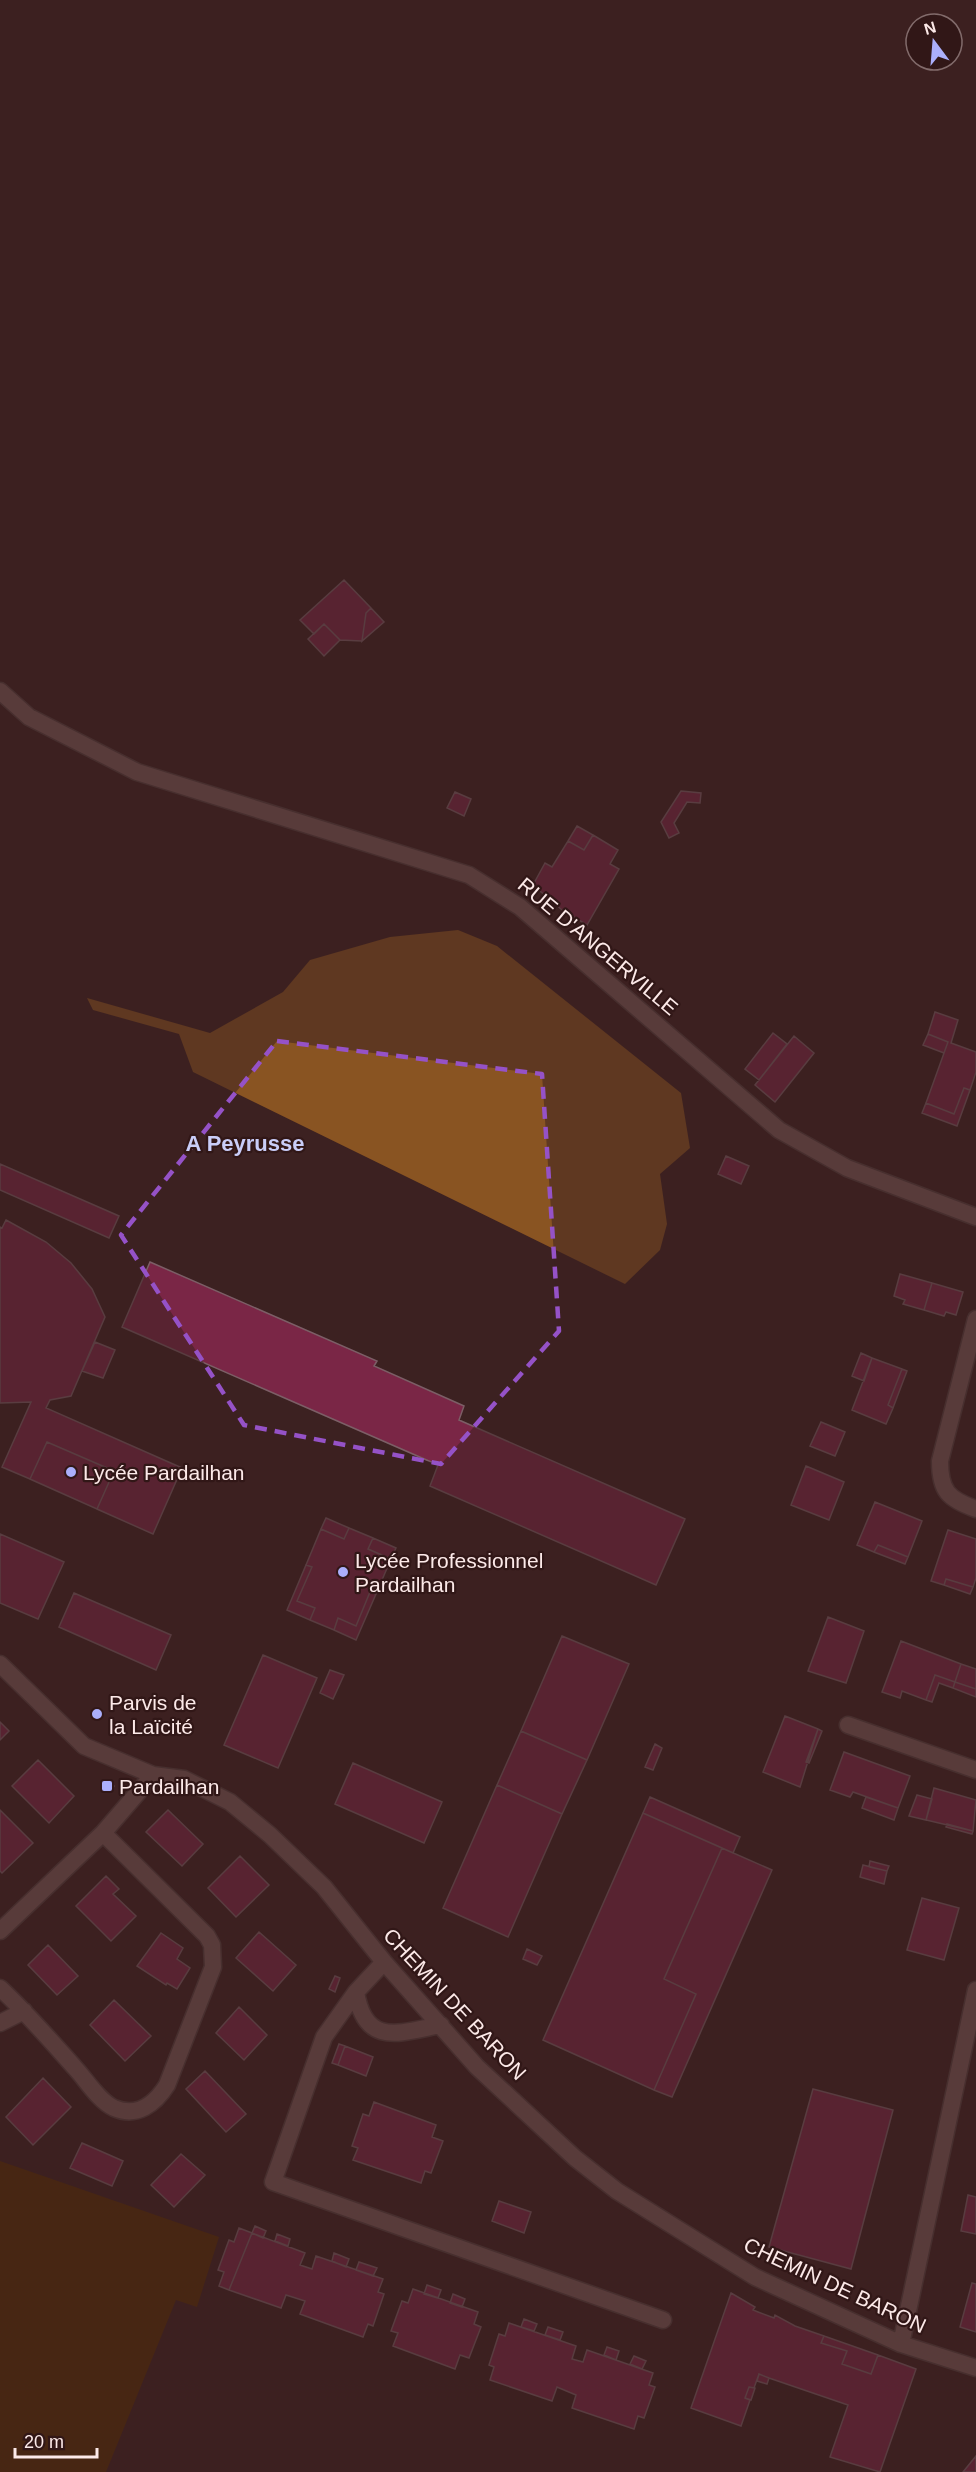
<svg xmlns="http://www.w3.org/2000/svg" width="976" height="2472" viewBox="0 0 976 2472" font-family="Arial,sans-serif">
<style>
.green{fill:#552d03}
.forest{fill:#895422}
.building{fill:#7a2646;stroke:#7c5e66;stroke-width:1.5}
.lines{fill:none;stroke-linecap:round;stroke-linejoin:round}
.minor-casing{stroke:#56403f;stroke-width:19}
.minor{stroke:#7a5b5a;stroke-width:16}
.marked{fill:none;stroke:#9552c7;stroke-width:4.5;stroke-dasharray:12 8;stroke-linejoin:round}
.poi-dot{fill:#abaffb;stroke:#311717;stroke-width:2}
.labels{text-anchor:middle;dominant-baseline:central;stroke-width:4.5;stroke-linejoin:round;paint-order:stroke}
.street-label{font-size:21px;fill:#fce9e8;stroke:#311717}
.poi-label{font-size:21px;fill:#fce9e8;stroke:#311717;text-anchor:start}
.neighbourhood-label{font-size:22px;font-weight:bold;fill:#c9cdf8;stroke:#311717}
</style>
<rect width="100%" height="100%" fill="#3c2121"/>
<!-- green -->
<path class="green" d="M0,2161l219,76 -22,70 -21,-7 -70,172h-106z"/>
<!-- forest -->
<path class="forest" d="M458,930l39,16 184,147 9,55 -30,26 7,50 -7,26 -35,34 -432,-212 -14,-38 -86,-24 -6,-12 123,35 73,-41 27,-32 80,-23z"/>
<!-- building -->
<path class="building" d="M344,580l27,28 -5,5 -4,28 -22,-1 -16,-16 -10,10 -14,-14z
M371,608l13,14 -22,19 4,-28z
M324,624l16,16 -16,16 -16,-17z
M681,791l20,2 -1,10 -13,-1 -13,21 5,10 -10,5 -8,-16z
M455,792l16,7 -7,17 -17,-8z
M577,826l16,9 -9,15 -16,-9z
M593,835l25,15 -8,14 9,5 -32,56 -25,-15 -29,-25 12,-22 7,4 16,-26 16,9z
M935,1012l23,8 -7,23 25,9v20l-6,18 -6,-2 -10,26 -28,-11 22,-61 -20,-8z
M773,1033l14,11 -28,36 -14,-11z
M928,1034l20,8 -4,11 -21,-8z
M794,1036l20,17 -39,49 -20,-17z
M964,1088l6,2 -13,36 -35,-13 4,-10 28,11z
M726,1156l23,10 -8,18 -23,-10z
M0,1164l119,52 -10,22 -109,-48z
M6,1220l40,22 25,21 21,26 13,28 -34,79 -21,4 -4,8 136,60 -29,66 -56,-25 17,-38 -67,-29 -17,37 -28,-12 29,-65 -31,1v-176l2,1z
M150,1262l227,99 -3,5 90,40 -5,14 226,99 -29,66 -226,-99 8,-21 -316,-138z
M900,1274l32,9 -8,27 -21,-6 2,-4 -11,-4z
M932,1283l31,9 -7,23 -10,-3 -2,4 -20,-6z
M95,1342l20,8 -12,28 -21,-7z
M861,1353l11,5 -8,23 -12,-5z
M872,1358l30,11 -14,36 5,3 -7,16 -34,-14z
M902,1369l5,2 -14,37 -5,-3z
M821,1422l24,10 -10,24 -25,-10z
M47,1442l67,29 -17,38 -67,-30z
M806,1466l38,16 -15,38 -38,-15z
M875,1502l47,19 -14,36 -30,-12 -4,7 -17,-7z
M326,1518l23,10 -5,11 -23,-10z
M349,1528l24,10 -5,11 23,10 -15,35 -6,-2 -14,34 -18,-8 -4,12 -24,-10 5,-12 -18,-7 15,-34 -6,-2 15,-36 23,10z
M948,1530l28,9v39l-3,9 -27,-8 -2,6 -13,-4z
M0,1534l64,28 -26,57 -38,-16z
M373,1538l23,10 -5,11 -23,-10z
M878,1545l30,12 -3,7 -31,-12z
M306,1565l6,2 -15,34 18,7 -5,12 -23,-10z
M946,1579l27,8 -3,7 -26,-9z
M370,1592l6,2 -20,46 -22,-10 4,-12 18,8z
M74,1593l97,42 -15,35 -97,-43z
M828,1617l36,14 -18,52 -38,-12z
M562,1636l67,28 -42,96 -66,-29z
M901,1641l60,23 -6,18 -20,-7 -9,25 -24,-9 -2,7 -18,-6z
M263,1655l54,23 -39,90 -54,-23z
M961,1664l15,5v20l-21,-7z
M330,1670l14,5 -11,24 -13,-6z
M935,1675l20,7 -2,6 -14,-5 -7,19 -6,-2z
M955,1682l21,7v8l-23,-9z
M785,1716l33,13 -18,58 -37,-15z
M0,1722l9,9 -9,9z
M818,1729l4,2 -13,32 -3,-1z
M521,1731l66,29 -25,54 -65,-29z
M655,1744l7,4 -9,22 -8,-3z
M844,1752l66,24 -12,32 -45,-16 -3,5 -20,-7z
M38,1760l36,36 -25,27 -37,-37z
M353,1763l89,39 -18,41 -89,-39z
M105,1782l9,4 -3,5 -9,-4z
M497,1785l65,29 -54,123 -65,-29z
M934,1788l42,12 -3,31 -47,-11z
M917,1795l15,4 -6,21 -17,-4z
M650,1797l90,40 -7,16 -90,-40z
M866,1797l32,11 -4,12 -32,-12z
M0,1810l33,33 -31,30 -2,-2z
M168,1810l35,34 -21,22 -36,-34z
M643,1813l79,35 -58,131 32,15 -42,96 -111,-50z
M947,1824l26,7 -1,3 -26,-7z
M722,1848l50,22 -100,227 -18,-7 42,-96 -32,-15z
M240,1856l29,29 -33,32 -28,-29z
M870,1861l19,5 -2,5 -18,-4z
M863,1865l24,6 -3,13 -24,-7z
M106,1876l13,13 -6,5 23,22 -25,25 -35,-35z
M922,1898l37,10 -15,52 -37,-10z
M259,1932l37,33 -23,26 -37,-33z
M161,1933l22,15 -6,11 13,9 -13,21 -10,-6 -1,2 -29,-19z
M48,1945l30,31 -21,19 -29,-30z
M527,1949l15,7 -5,9 -14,-6z
M335,1976l5,2 -5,14 -6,-3z
M114,2000l37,36 -26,25 -35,-36z
M239,2007l28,28 -23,25 -28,-27z
M339,2044l6,2 -7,19 -6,-2z
M345,2046l28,11 -7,19 -28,-11z
M205,2071l41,43 -20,18 -40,-43z
M43,2078l28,29 -38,38 -27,-28z
M813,2089l80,21 -42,159 -82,-22z
M374,2102l62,23 -4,12 11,4 -12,32 -6,-2 -4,12 -68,-23 5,-12 -6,-2 11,-32 6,2z
M82,2143l41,18 -11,25 -42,-18z
M181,2154l24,21 -31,32 -23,-22z
M968,2195l8,2v37l-15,-3z
M499,2201l32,11 -7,21 -32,-12z
M255,2226l11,5 -3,7 -11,-5z
M239,2228l13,5 -23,57 -10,-4 5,-14 -6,-2 11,-30 5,2z
M252,2233l53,20 -5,12 12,4 4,-13 67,23 -5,13 6,2 -11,32 -5,-2 -5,13 -63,-23 5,-13 -19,-6 -5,13 -52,-18z
M277,2234l13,5 -2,7 -13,-5z
M334,2253l15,6 -3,8 -14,-6z
M359,2262l18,6 -4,8 -17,-6z
M972,2283l4,1v48l-16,-5z
M427,2285l14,5 -3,8 -14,-4z
M413,2289l65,23 -4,12 7,3 -12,31 -9,-3 -5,14 -62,-23 5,-13 -7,-2 11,-30 6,2z
M731,2293l24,14 -2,3 5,2 16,6 1,-3 20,11 29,10 -3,7 26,8 -5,13 29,10 7,-19 38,14 -36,103 -50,-15 18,-52 -79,-27 -10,-4 -5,14 -5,-1 -4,11 5,2 -9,26 -50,-18z
M453,2294l12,5 -3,8 -12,-4z
M524,2319l13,5 -3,7 -13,-4z
M509,2323l67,23 -4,13 11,3 4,-12 66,23 -4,12 6,2 -11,31 -6,-2 -4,13 -62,-21 4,-13 -19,-8 -5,14 -62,-21 4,-13 -5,-2 10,-31 6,2z
M548,2327l15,5 -3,8 -15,-5z
M824,2336l54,19 -7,19 -29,-10 5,-13 -26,-8z
M607,2347l12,4 -3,9 -12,-5z
M634,2356l12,5 -4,8 -12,-5z
M759,2374l10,4 -2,6 -10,-3z
M749,2387l6,1 -4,12 -6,-2z
M976,2456v16h-13z"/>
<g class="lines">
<defs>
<path id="minor" d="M0,691l29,26 108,55 332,103 51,32 259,223 68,38 129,49
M976,1319l-36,142c0,30 8,38 36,48
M0,1664l84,82 69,29 31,4 46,23 40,33 54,52 60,75 93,105 98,91 42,33 138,86 146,67 75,24
M848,1725l128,45
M0,1931l103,-98 50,-58
M384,1962l-28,30 -32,45 -51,145 390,138
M0,1988c27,25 51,53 76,81 11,12 23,32 38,39 23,10 41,-4 53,-23l46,-118 -1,-22 -5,-9 -104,-103
M356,1992c9,55 43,41 85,33
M0,2023l24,-12
M901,2344l75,-354"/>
</defs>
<!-- minor casing -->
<use href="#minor" class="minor-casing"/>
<!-- minor -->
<use href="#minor" class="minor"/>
</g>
<!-- marked area -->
<path d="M0 0H976V2472H0ZM277,1041l265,33 17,257 -118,133 -197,-39 -123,-190z" fill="#3c2121" fill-opacity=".55" fill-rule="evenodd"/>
<path class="marked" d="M277,1041l265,33 17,257 -118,133 -197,-39 -123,-190z"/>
<!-- markers -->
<g class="poi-dot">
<circle cx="71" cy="1472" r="6"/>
<circle cx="343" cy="1572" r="6"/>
<circle cx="97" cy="1714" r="6"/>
<rect x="101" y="1780" width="12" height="12" rx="3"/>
</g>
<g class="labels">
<!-- street labels -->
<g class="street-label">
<text transform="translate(598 946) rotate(40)">RUE D'ANGERVILLE</text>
<text transform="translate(455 2004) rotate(47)">CHEMIN DE BARON</text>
<text transform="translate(835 2285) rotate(25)">CHEMIN DE BARON</text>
</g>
<!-- poi labels -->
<g class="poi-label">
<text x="83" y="1472">Lycée Pardailhan</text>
<text x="355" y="1560">Lycée Professionnel<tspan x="355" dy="24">Pardailhan</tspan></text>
<text x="109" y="1702">Parvis de<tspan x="109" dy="24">la Laïcité</tspan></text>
<text x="119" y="1786">Pardailhan</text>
</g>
<!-- neighbourhood labels -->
<g class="neighbourhood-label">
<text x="245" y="1143">A Peyrusse</text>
</g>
</g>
<!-- north arrow -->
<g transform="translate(934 42) rotate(344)"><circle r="28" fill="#311717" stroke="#826b6b" stroke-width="1.5"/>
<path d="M0-4.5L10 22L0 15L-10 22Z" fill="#abaffb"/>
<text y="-9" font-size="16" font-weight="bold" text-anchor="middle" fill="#fce9e8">N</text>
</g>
<!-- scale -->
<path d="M15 2448v9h82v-9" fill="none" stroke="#fce9e8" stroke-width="3"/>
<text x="24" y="2448" font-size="18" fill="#fce9e8" stroke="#311717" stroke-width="4.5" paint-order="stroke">20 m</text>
</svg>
